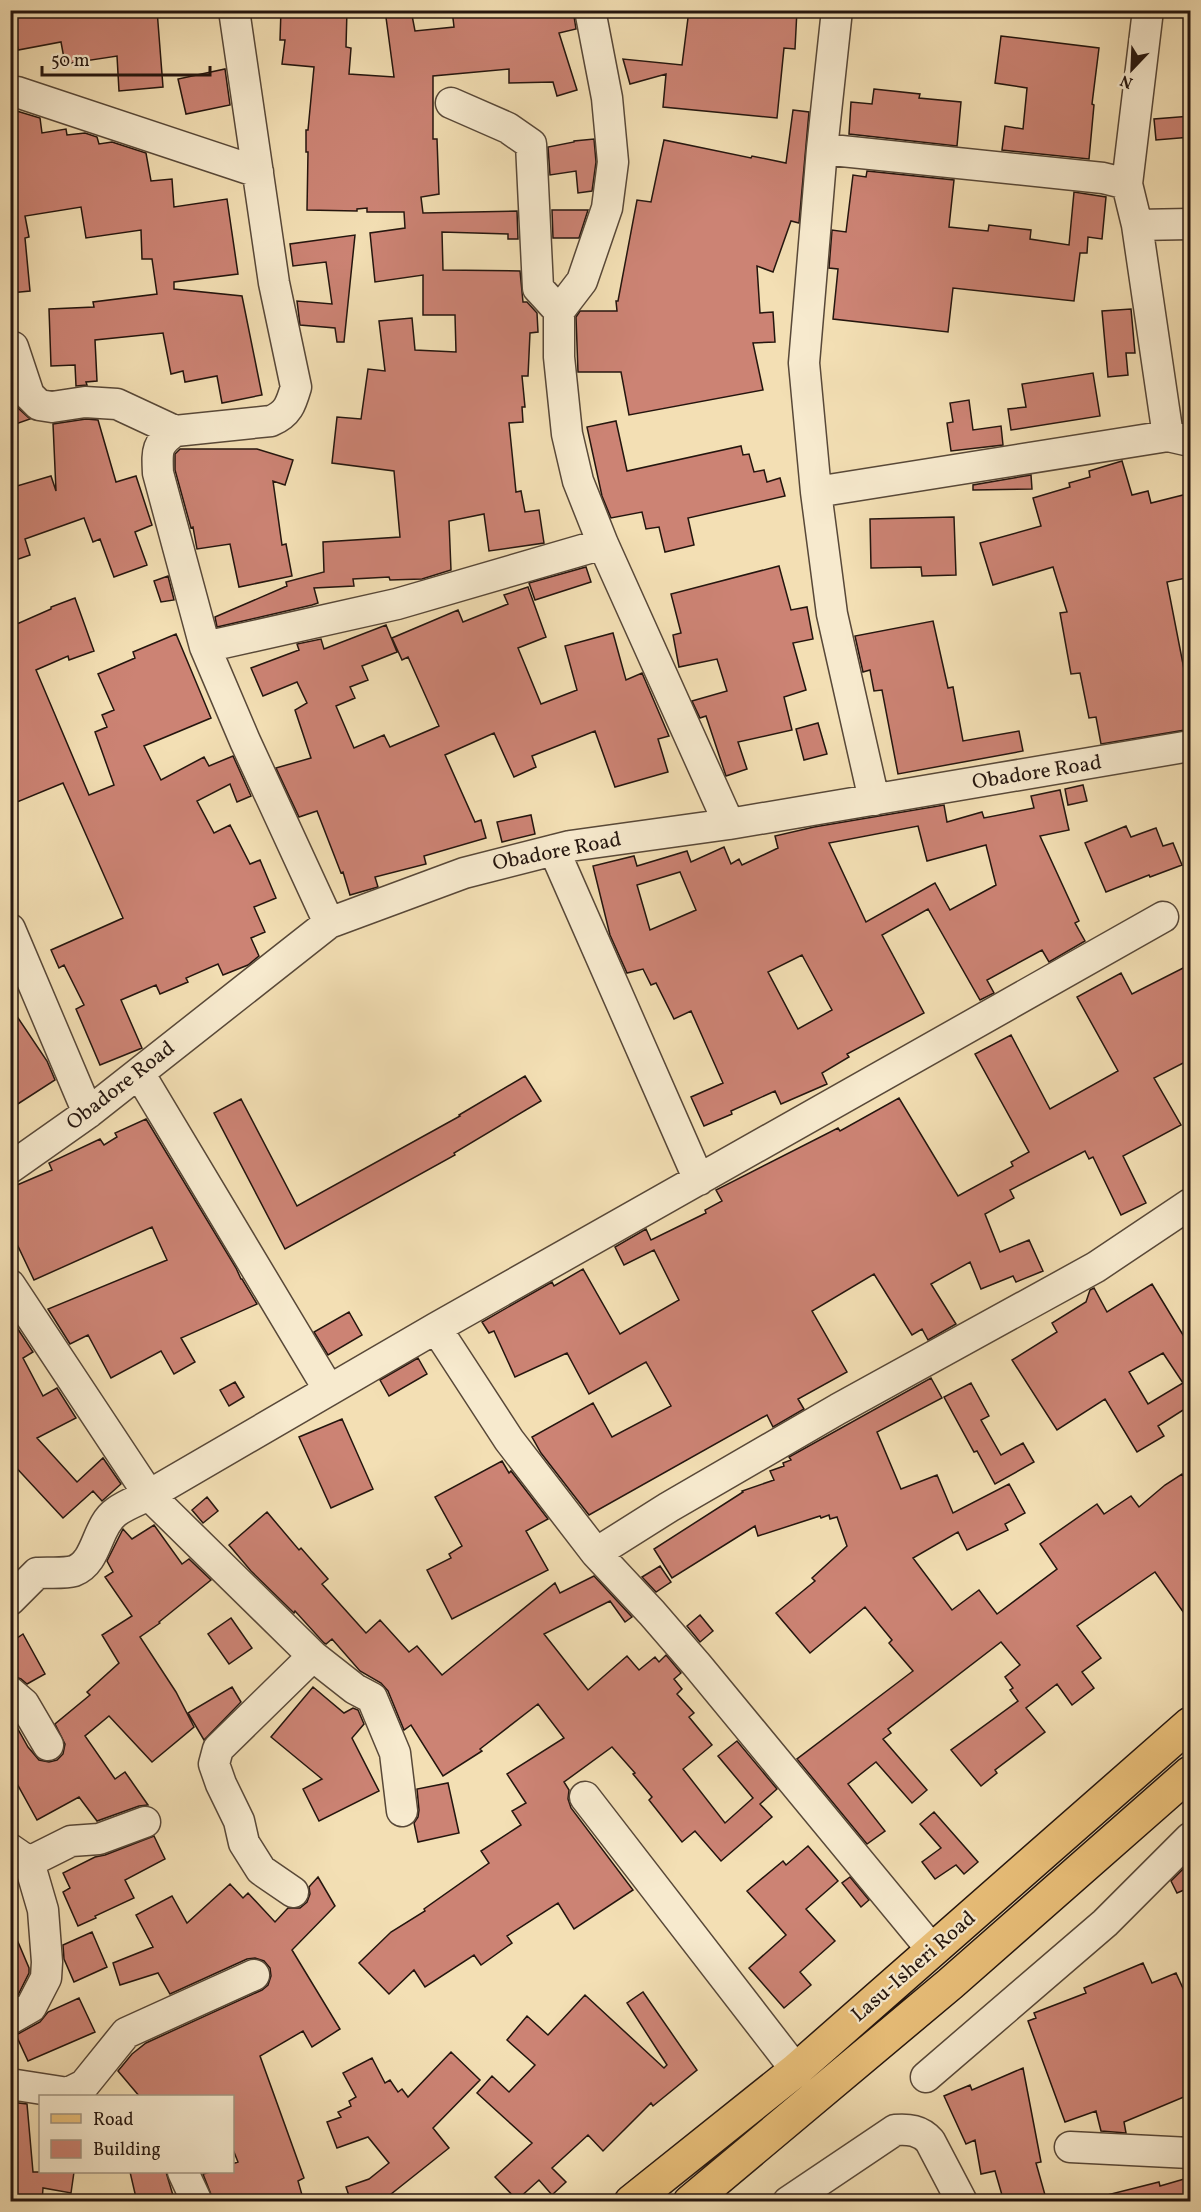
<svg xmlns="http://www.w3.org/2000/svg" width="1201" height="2212" viewBox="0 0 1201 2212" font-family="Vollkorn,serif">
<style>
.building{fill:#cc8374;stroke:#24150e;stroke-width:1.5;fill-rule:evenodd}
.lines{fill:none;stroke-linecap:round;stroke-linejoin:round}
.minor-casing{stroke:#584838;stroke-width:33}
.major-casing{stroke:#24150e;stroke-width:36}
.minor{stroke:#f7eace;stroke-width:30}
.major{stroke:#eac07a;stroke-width:33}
.labels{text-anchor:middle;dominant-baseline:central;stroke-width:4.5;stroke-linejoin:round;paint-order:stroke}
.street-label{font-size:21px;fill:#24150e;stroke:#f7eace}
</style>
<rect width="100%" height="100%" fill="#f3dfb4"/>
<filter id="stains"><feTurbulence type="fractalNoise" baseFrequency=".00333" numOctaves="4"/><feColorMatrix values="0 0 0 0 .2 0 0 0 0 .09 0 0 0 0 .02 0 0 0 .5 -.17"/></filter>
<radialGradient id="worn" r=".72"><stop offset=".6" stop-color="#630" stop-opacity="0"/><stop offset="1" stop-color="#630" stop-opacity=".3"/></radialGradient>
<!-- building -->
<path class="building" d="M15,10h142l6,77 -44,4 -2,-35 -52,8 -4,-22 -43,8 -4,-27 3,-1z
M281,10h66l-1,37 5,1 -2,26 45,3 -9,-67h26l4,21 39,-4 -2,-17h121l3,19 -17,4 18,57 -20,6 -4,-14 -44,1v-14l-76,7v63h4l2,55 -18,3 2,16 94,-2 1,28h-10v-5l-66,-2 1,38 77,1 3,31h4l10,11 1,19 -8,1 -2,43h-6l3,31h-3l1,15 -14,1 7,69 5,-1 4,21 14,-2 5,33 -55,8 -5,-37 -35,7 2,49 -29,9 -32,1 -1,-3 -36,2 1,7 -40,2 4,15 -6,2 -95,22 -2,-10 72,-31 -1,-4 38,-10 -1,-30 77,-5 -6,-66 -62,-8 5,-46 24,2 7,-50 17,2 -6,-50 33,-3 3,32 41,2 -1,-37h-32v-40l-48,7 -5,-49 35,-5 -1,-16h-37v-4l-10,1v2l-50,-1 1,-58h-2v-22h2l6,-63 -32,-3 3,-24h-5z
M689,10h108l-2,39 -11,-1 -7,70 -114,-11 3,-33 -36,10 -7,-25 59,6z
M1001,36l98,12 -7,56 2,1 -5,54 -87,-9 3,-24 18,3 4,-41 -32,-5z
M225,69l5,36 -44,9 -8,-35z
M874,89l46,5 -1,4 42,4 -4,44 -108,-12 2,-32 21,2z
M10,109l30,9 2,15 24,-4 1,6 18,-2 12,4 2,7 13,-2 34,11 5,28 21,-2 2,28 53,-8 11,75 -64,8v7l68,7 20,99 -40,8 -5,-27 -32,6 -2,-11 -12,3 -8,-41 -68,7 2,41 -11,1 1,3 -11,1 -1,-21 -24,1 -2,-57 45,-2 -1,-5 64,-8 -5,-35h-10l-1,-29 -55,8 -5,-31 -56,9 4,21 -4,1 5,53 -20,2z
M793,110l16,2 -10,111 -8,-2 -18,51 -16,-6 3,47 13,-1 2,30 -22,1 10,47 -134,25 -8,-43h-43l-2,-55 4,-6h37l-1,-10h2l19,-101 14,2 13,-62 87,18 1,-2 34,7z
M1191,116v21l-35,3 -2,-21z
M594,139l2,23 -4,29 -14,2 -2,-22 -26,4 -2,-28 26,-5v-1z
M867,171l87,9 -5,47 39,4 1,-6 42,5 -1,9 39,6 5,-53 32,5 -4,42 -14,-2 -1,16h-7l-6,48 -121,-13 -5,44 -115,-13 5,-50 -9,-1 3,-38 14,2 7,-57 13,2z
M552,210h36l-9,28h-26z
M355,235l-11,107h-7l-2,-14 -35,-3 -3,-24 35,3 -6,-42 -33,4 -3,-22z
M1131,309l4,44h-9l2,22 -20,2 -6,-66z
M1093,373l7,43 -89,14 -3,-21 18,-2 -4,-23z
M10,394l7,13 13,12 -20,7z
M969,400l4,30 28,-4 2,19 -52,6 -4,-28 6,-1 -3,-19z
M86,419l12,1 18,62 20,-6 16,49 -17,7 12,33 -33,12 -14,-38 -7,3 -9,-24 -59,21 5,16 -20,7v-74l41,-12 5,15 -3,-67z
M616,421l11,50 114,-25 2,9 6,-1 5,18 10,-2 3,12 13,-4 5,18 -97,22 6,27 -29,7 -6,-25 -13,2 -4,-17 -31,6 -9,-22 -15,-69z
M180,449h77l36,11 -8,25 -12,-4 9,64 4,-1 6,32 -53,11 -9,-43 -33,5 -4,-22 -2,1 -16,-58v-16z
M1122,461l10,34 16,-4 3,12 40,-10v84l-24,5 24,123v24l-90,15 -5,-27 -7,1 -9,-45 -9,1 -11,-61 7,-1 -14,-45 -60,18 -13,-42 61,-17 -8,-28 37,-11 -1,-4 21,-6 -1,-6z
M1031,475l1,14 -59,1v-5z
M954,517l2,58 -34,1 -1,-9 -50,1 -1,-49z
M779,566l12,44 16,-3 6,32 -20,4 13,47 -22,7 8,33 -54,12 9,27 -21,7 -20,-60 -6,2 -8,-17 35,-10 -10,-32 -38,8 -6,-32 8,-2 -10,-39z
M586,567l5,15 -56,18 -6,-17z
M168,576l6,24 -13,2 -7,-21z
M528,587l18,50 -28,11 23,56 36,-14 -12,-44 48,-13 13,47 16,-7 27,63 -11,3 10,33 -53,15 -20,-56 -63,25 4,11 -22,10 -20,-44 -49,22 30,67 6,-2 5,18 -62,18 2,8 -51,13 3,10 -28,8 -7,-23 -2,1 -24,-62 -18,6 -23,-49 35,-10 -16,-48 12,-7 -10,-21 -34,14 -12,-28 48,-18 -2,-6 24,-5 3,10 62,-24 11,27 -35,14 6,14 -18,7 5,11 -19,8 18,42 30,-13 6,12 49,-21 -31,-69 -6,3 -10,-22 66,-28 5,12 45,-18 -4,-9z
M75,598l19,53 -25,9 -1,-4 -32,14 53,125 25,-10 -19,-53 12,-5 -5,-12 12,-5 -16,-36 37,-16 -2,-6 43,-18 35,84 -67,28 17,34 43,-23 5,9 24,-10 18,40 -14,6 -7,-18 -33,17 17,32 16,-8 20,39 10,-4 16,38 -22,9 11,25 -14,6 8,18 -11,9 -25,10 -5,-11 -32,14 2,4 -28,12 -4,-9 -35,15 21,48 -42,17 -24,-56 8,-4 -20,-40 -5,3 -8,-18 72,-32 -60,-135 -53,22v-178l41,-18v-2z
M933,621l15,67 5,-1 10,54 56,-10 4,20 -125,23 -16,-84 -8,1 -4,-21 -7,2 -8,-36z
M818,723l9,31 -23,6 -8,-31z
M1083,785l4,16 -19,4 -3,-16z
M1060,790l9,40 -29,6 39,85 -4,2 10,18 -36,21 -7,-12 -55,30 7,13 -14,7 -52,-91 -46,26 42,78 -77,41 2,3 -27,16 5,11 -46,20 -6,-13 -44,20 1,3 -28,12 -13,-29 32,-14 -32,-72 -17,8 -18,-36 -5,2 -8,-16 -16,4 -17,-38 -17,-69 41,-10 3,10 50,-15 4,11 33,-15 7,17 8,-5 3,6 36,-17 -3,-12 39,-9 130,-22 3,17 35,-10 2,6 50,-10 -3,-12zM918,826l9,35 59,-16 10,40 -46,25 -15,-27 -69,39 -37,-79zM680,872l16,38 -46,20 -13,-45zM802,955l30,55 -34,19 -30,-57z
M531,815l4,19 -33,8 -5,-20z
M1126,826l5,11 25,-9 7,18 10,-3 9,22 -32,12 -1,-2 -43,17 -21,-49z
M1191,964v95l-37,19 27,47 -58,31 23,47 -25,12 -28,-58 -4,2 -4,-8 -75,39 4,8 -29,16 15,38 29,-12 14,31 -27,11 -3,-6 -32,13 -11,-27 -39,22 25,40 -28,16 -6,-11 -10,6 -38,-61 -62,37 35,61 -49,27 6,10 -31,18 -6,-12 -178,100 -48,-62 -9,-16 61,-34 19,34 59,-31 -25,-44 -57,32 -22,-41 -52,24 -21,-46 -5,2 -7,-11 70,-40 2,4 29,-17 37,65 59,-34 -25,-50 -30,15 -9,-18 31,-18 5,11 55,-27 -1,-3 17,-9 -6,-11 122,-62 2,3 59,-33 59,98 55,-30 -2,-4 18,-10 -54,-98 36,-19 39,74 68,-38 -41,-74 44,-24 11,21z
M10,1006l37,55 8,19 -45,29z
M525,1076l16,25 -87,52 1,2 -170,94 -71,-136 27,-14 56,107 163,-90 -1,-1z
M146,1119l90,149 5,11h1l15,25 -76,34 14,24 -21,12 -13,-23 -50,27 -23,-43 -18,9 -22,-35 119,-49 -15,-33 -118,53 -19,-40 -5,2v-54l42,-18 -3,-7 51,-24 4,6 13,-8 -2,-4z
M1152,1284l39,64v57l-33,21 6,10 -27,16 -32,-53 -48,31 -45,-70 45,-28 -5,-9 34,-21 4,-12 4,-2 13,24zM1163,1353l20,30 -35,21 -19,-32z
M349,1312l13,23 -34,20 -14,-23z
M10,1317l23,35 -10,6 20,38 14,-8 19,30 -39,20 40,44 26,-24 18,26 -19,17 -9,-10 -30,27 -53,-57z
M418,1358l9,16 -38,22 -9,-16z
M931,1378l11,20 -65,34 24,57 36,-14 16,38 56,-29 16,29 -20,11 3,6 -41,20 -9,-18 -45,26 39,52 27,-20 18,24 60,-45 -17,-25 57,-40 7,10 27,-18 8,11 26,-22 17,-11 9,14v135l-36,-51 -78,54 24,32 -19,14 12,16 -22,17 -15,-21 -31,24 19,24 -50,38 2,3 -16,13 -30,-36 67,-49 -8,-11 3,-2 -8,-11 15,-12 -19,-23 -113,87 3,4 -8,6 44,51 -15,13 -36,-41 -28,22 37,47 -18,13 -70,-85 116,-88 -24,-28 3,-3 -27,-33 -55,46 -34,-40 39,-32 -3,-3 35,-32 -10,-29 -7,2 -1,-4 -8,3 -1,-2 -62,20 -3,-10 -83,52 -18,-29 89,-57 -1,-1 32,-11 -4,-9 14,-5 -1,-3 8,-3 -2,-3z
M235,1382l9,15 -15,9 -9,-16z
M971,1383l18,33 -8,4 20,35 22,-12 11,19 -39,22 -18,-33 -3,1 -30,-55z
M342,1419l31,70 -42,19 -32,-71z
M502,1461l7,12 2,-2 37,48 -22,12 22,39 -96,49 -25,-49 24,-12 -2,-4 13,-8 -27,-49z
M207,1497l11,14 -15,12 -11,-13z
M267,1512l32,38 2,-2 27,31 -6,5 44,49 14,-13 29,32 8,-6 25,29 113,-92 5,10 34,-17 38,41 -7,5 -15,-21 -66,33 44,56 39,-34 12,14 16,-13 4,5 7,-7 15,18 -7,6 8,10 -5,5 17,19 -5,4 23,28 -29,24 42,54 28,-25 -35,-42 19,-15 40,48 -17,15 12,13 -51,44 -26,-30 -13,11 -33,-42 3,-3 -19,-23 2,-1 -23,-26 -48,35 5,8 -1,9 3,9 62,82 -59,39 -16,-26 -51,33 5,7 -31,22 -7,-10 -49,32 -11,-17 -25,24 -30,-31 32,-31 34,-21 -1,-2 65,-46 -8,-12 40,-26 -9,-14 14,-8 -19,-29 57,-36 -26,-34 -58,45 2,2 -39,25 -32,-51 -7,5 -16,-39 -7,-8 -21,-12 -28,-32 -6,5 -2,-1 -29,-32 -1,2 -43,-42 -22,-26z
M154,1525l28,39 7,-5 22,21 -52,42 1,1 -20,14 36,55 18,35 -42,35 -43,-46 -24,20 30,43 10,-7 23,33 -9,1 -42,15 -18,-24 -42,23 -27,-49v-56l18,32 11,13 10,2 8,-2 6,-6 2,-10 -10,-20 35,-29 -3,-3 32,-29 -17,-28 30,-19 -27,-39 8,-5 -6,-11 16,-32 9,10z
M660,1566l11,16 -15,10 -14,-15z
M700,1615l13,16 -13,11 -13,-16z
M231,1618l21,30 -23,16 -21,-30z
M23,1634l22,40 -18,10 -6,-5 -11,-4v-32z
M232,1687l9,15 -37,38 -16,-27z
M313,1687l31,26 9,-5 5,2 6,14 -12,14 27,53 -60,30 -16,-32 19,-10 -51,-42z
M448,1783l11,50 -41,9 -4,-19 4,-6 1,-7 -2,-21z
M934,1812l44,50 -14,12 -8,-9 -21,14 -13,-17 19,-14 -21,-24z
M154,1836l11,23 -40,21 9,18 -39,18 1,2 -18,8 -15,-34 7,-4 -7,-15 32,-16 10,-2z
M808,1846l30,35 -32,28 29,32 -35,31 11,13 -27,23 -35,-40 37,-33 -39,-44 36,-30 3,4z
M1191,1865v22l-14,6 -6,-12 12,-12z
M318,1877l17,29 -43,44 48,79 -28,18 -9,-16 -43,25 44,122 -6,3 6,21h-90l-11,-28 8,-2h21v-8l6,-2 -6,-15v-50h-92l-22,-26 14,-17 14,-11 116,-53 6,-5 3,-9 -1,-8 -6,-7 -9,-3 -8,1 -77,35 -12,-21 -38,12 -7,-22 40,-16 -17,-32 36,-19 15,27 43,-39 13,14 5,-5 27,29 13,-14h12l7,-6 3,-8 -1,-7z
M850,1877l19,23 -8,7 -19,-24z
M10,1923l19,45v5l-11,22 -8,4z
M92,1932l15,35 -33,15 -10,-23 -1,-14z
M1143,1963l9,20 24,-10 15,33v88l-67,28 2,11 -25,-2 -5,-20 -31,11 -37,-101 8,-3 -2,-5 52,-20 -2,-5z
M643,1992l54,78 -44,36 -2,-3 -48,48 -15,-16 -36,33 14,14 -14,13 -13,-15 -22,20 -22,-23 37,-34 -55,-50 15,-17 17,16 26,-27 -28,-25 20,-24 21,19 37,-40 79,73 3,-3 -40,-62z
M79,1998l16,34 -67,29 -12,-26 24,-13 8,-10z
M451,2052l29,28 -47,48 16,20 -68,54h-30l-5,-15 23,-8 20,-16 -21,-26 -31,11 -10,-26 14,-5 -3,-5 13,-6 -2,-5 7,-4 -13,-24 29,-15 13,25 5,-3 8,12 4,-3 6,8z
M1023,2068l18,94 -5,1 11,39h-43l-9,-31 -14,3 -6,-34 -9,4 -22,-48 26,-11 2,5z
M10,2102l17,2 6,68h41l-3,21 -28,-5 -1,14h-32z
M130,2172h36l9,30h-38z
M1191,2177v25h-83l-1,-7 52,-13 1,4z"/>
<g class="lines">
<defs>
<path id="minor" d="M234,10l40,273 22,104c-5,17 -8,27 -25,34l-96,10c-19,13 -18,20 -17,42l47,174 40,94 84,182
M590,10l17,88 6,64 -6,46 -25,73 -23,30v46l8,77 11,47 25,63 126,280
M837,10l-15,139 -18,214 12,129 16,122 42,186
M1148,10l-21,174 10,41 31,211
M10,92h7l241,80
M451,103l57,25 23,16 7,144 21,23
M822,149l281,29 24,6
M1137,225l53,-1
M13,347l16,48 10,10 13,2 33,-5 32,2 58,27
M816,492l352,-56 22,5
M205,647l192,-43 206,-60
M554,850l145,330
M10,929l78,184
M139,1073l190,317
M10,1168l78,-55 241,-190 135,-50 106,-27 159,-22 461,-78
M10,1285l139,210 164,161 42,33 17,9 23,55 7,58
M436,1328l73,112 87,113 56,60 45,52 236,286
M596,1553l73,-46 169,-98 258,-142 94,-63
M10,1600l27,-27c11,-1 26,1 37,-2 24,-9 22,-45 42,-59 9,-7 23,-12 33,-17l287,-167 727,-411
M10,1692l14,12 24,41
M585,1797l211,273
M10,1849l19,13 14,48 4,52 -1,16 -15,29 -21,12
M29,1862l42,-21 28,-2 46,-17
M293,1892l-32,-22 -17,-27 -5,-22 -18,-37 -7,-20 4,-15 95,-93
M926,2077l179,-154 85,-85
M10,2084l58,9 16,-8 42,-52 128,-58
M1070,2147l120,6
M183,2172l14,30
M788,2202l107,-72c14,-1 25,0 35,11l32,61"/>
<path id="major" d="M631,2202l165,-132 394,-346
M690,2202l260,-218 240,-211"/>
</defs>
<!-- minor casing -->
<use href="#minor" class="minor-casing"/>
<!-- major casing -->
<use href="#major" class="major-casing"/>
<!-- minor -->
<use href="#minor" class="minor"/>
<!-- major -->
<use href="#major" class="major"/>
</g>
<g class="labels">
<!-- street labels -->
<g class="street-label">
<text transform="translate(1037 773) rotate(-9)">Obadore Road</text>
<text transform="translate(557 852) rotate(-11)">Obadore Road</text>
<text transform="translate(121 1086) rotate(-38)">Obadore Road</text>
<text transform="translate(914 1967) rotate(-41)">Lasu-Isheri Road</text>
</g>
</g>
<!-- margin -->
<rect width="1201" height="2212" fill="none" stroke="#f3dfb4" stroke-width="36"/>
<rect x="12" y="12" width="1177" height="2188" fill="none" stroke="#24150e" stroke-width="3"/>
<rect x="18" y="18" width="1165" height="2176" fill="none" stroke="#24150e" stroke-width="1.5"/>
<!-- legend -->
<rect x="39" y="2095" width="195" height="78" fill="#f7eace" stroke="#a39581" stroke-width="1.5"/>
<rect x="51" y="2114" width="30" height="9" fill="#eac07a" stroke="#a39581" stroke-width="1.5"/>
<text x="93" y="2125" font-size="18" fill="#24150e">Road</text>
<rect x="51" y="2140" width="30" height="18" fill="#cc8374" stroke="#a39581" stroke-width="1.5"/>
<text x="93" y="2155" font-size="18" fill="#24150e">Building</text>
<!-- north arrow -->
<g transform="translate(1132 69) rotate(203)" stroke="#f7eace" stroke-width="4.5" paint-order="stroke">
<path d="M0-4.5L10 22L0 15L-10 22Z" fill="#24150e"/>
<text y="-9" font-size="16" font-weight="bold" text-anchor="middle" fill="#24150e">N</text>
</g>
<!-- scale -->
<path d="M42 66v9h168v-9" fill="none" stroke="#24150e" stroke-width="3"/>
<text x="51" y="66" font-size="18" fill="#24150e" stroke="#f7eace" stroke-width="4.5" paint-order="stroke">50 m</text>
<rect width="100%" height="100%" filter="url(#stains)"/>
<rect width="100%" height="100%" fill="url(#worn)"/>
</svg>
